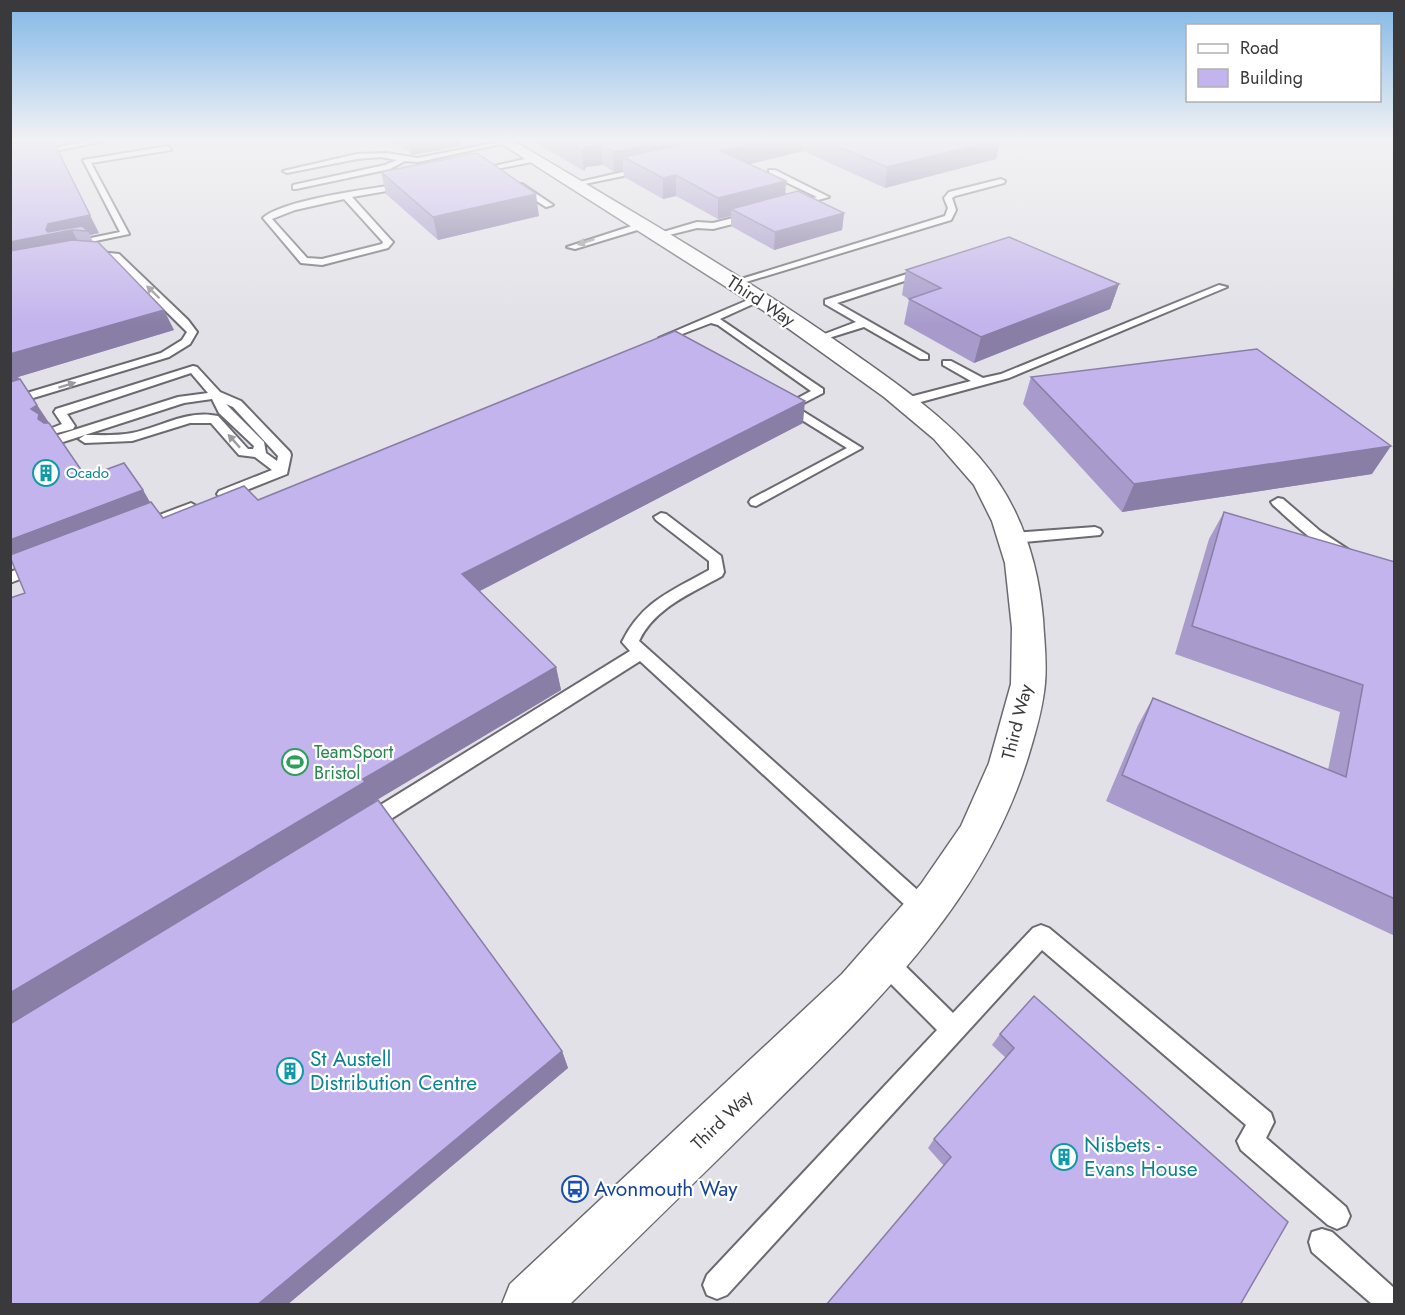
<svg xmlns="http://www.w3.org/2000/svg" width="1405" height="1315" viewBox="0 0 1405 1315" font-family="Jost,sans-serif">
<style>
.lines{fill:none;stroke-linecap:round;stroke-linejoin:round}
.lane-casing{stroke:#6c6a70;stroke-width:4}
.street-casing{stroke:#6c6a70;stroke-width:3}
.lane{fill:#fff;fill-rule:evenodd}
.street{fill:#fff;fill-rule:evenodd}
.wall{fill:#a89bcc}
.shaded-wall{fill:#887ea6}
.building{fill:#c3b4ed;stroke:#887ea6;stroke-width:1.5}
.oneway{fill:#9c9c9e}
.labels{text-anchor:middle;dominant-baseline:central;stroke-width:4.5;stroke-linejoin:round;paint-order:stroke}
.far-culture-label{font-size:15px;fill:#0d838f;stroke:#fff;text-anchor:start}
.street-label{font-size:18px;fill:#3a393c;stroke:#fff}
.leisure-label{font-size:18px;fill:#27864d;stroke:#fff;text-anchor:start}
.near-culture-label{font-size:21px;fill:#0d838f;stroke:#fff;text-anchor:start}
.near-transit-label{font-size:21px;fill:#164399;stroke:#fff;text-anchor:start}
</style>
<rect width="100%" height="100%" fill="#e2e1e7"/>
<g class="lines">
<defs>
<path id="lane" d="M90,141h14l-94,19v-4z
M503,141l8,1 -93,20 -13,-1 -15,8 -94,20h-3v-4l92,-20 12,-5 -16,-3 -24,2 -70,14 -4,-2 74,-17 29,-1 32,5z
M168,146l3,4 -80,13 38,71 -62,13v-4l53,-11 -37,-72z
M534,157h3v4l-61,12 -4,-2z
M644,167h3v4l-72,15 -4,-2z
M769,170h6l54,27 -37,10v-4l25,-6 -48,-23z
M1001,179l4,2 -1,2 -49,13 -3,2 4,12 -5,10 -215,65 -8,-2 217,-67 3,-8 -4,-10 5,-6z
M407,183l4,2 -1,2 -58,10 39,43 2,2 -5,6 -66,17 -21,-2 -38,-45c21,-19 113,-30 144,-35zM344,199l39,43 -1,2 -60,15 -15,-1 -35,-39 23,-9z
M519,184h3l31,21 -7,2 -30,-19 -1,-2z
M753,213l3,1v4l-43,11 -16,-1 -40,10 -4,-3 44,-13 16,1z
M641,223l3,1v4l-69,21 -8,-2z
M89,251l30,3 69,66 9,12 -7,12 -21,13 -159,48v-7l151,-45 21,-13 5,-8 -74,-73 -27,-3 -2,-2z
M926,268l5,3 -2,2 -92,30 91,52v4h-8l-56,-32 -45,14 -5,-3 42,-16 -31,-18v-4z
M1219,285l8,2 -218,91 -103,28 -6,-4 2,-3 69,-18 -28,-16v-4h8l32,17 18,-4z
M755,297l9,2 -44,20 103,70v4l-27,14 66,41 -106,58 -5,-1 -2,-3 2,-3 96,-51 -66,-41 30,-16 -93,-66 -7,-2 -47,18 -5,-3z
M193,366l4,1 23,25 21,9 49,51 1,3 -4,19 -58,23h-10l-2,-3 2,-3 53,-21 -17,-13 -16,-2 -28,-32h-21l-58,18 -47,2 -6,-4 6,-4c15,0 32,1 47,-2 29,-6 56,-24 86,-17l30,33h5l1,-3 -35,-33 -7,-14 -28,4 -121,39 -4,1 -6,-4 2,-3 123,-39 30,-4 -17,-20 -124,41 8,12 -2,3 -20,5 -6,-4 15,-6 -8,-12 2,-3zM226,404l7,3 45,49 -1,5 -11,-8 -2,-11z
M1278,498l5,1 37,32 29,19 2,3 -2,3c-18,5 -62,-39 -76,-51l-2,-3z
M191,503l7,4 -2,3 -48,19 -5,1 -7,-4 2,-3z
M661,513l5,1 55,42 3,16 -2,4c-30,17 -68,32 -83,65l293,262 4,7 -4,7 -7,3 -7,-3 -278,-256 -265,168 -7,2 -7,-2 -3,-6 3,-6 269,-166 -8,-9c20,-41 50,-51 87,-72v-9l-53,-41 -2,-3z
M1095,527l5,2 2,3 -2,3 -86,8 -7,-5 7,-5z
M38,562l5,2 2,3 -2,3 -33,13v-11z
M1041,925l8,3 222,185 3,9 -8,16 80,69 4,9 -4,9 -9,4 -9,-4 -87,-75 -4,-9 9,-16 -204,-175 -315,345 -10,4 -10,-4 -4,-10 4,-10 230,-245 -61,-61 -3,-8 3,-8 8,-3 8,3 61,60 80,-85z
M1322,1229l10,3 62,56v16h-22l-60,-52 -3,-10 3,-10z"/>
<path id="street" d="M497,141h17c110,66 222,130 328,204 48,34 98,67 137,112 40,46 59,102 64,162 1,20 4,43 2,64 -2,24 -9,48 -16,71 -45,150 -156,252 -264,359 -65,64 -130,128 -195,191h-68l8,-20 332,-310 79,-90 40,-58 28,-63 22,-79 1,-56 -7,-65 -13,-42 -18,-36 -40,-46 -50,-42 -120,-86z"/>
</defs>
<!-- lane casing -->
<use href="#lane" class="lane-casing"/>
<!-- street casing -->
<use href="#street" class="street-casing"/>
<!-- lane -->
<use href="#lane" class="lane"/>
<!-- street -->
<use href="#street" class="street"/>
</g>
<!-- wall -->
<path class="wall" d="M10,141l89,92 -9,2 3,7 81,88 -156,47 68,100 57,13 7,12 13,16 95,-18 545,-77 -323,168 76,76 5,23 -186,111 187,250 6,17 -281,237h-277l15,-712 -11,-39 -1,-1 -3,1z
M395,141h65l1,5 -49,9z
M532,141h468l-4,18 -111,29 -82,-37 -54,13 36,31 59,18 -2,17 -68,20 -43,-24v-10l-13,3 -42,-23 -13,3 -39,-22 -1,-7 -9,2 -11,-7 -17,2 -2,4z
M381,172l158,44 -101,24 -52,-46z
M906,270l213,14 -9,25 -136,54 -70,-39 5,-25 -7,-4z
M1031,377l341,97 -250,38 -99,-108z
M1224,512l171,50v374l-289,-135 32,-76 15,-27 175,72 12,-58 -165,-58 34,-115z
M1000,1034l288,188 -344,-56 -16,-18 6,-9 72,-81 -14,-13z"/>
<!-- shaded-wall -->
<path class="shaded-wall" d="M10,141h42l-42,13z
M427,141h33l1,5 -49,9 -2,-11z
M665,141h88l-130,16v13l-9,2 -1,-20z
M765,141h39l-1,10 -82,20v-20z
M995,141h5l-4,18 -111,29 2,-21z
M601,145l2,20 -17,2 -2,4 -2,-20 2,-4z
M676,175v21l-13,3v-21z
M786,181l-1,21 -54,7v7l-13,3v-21z
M536,194l3,22 -101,24 -5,-23z
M844,213l-2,17 -68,20 1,-18z
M90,215l9,18 -9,2 -2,-4 -16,-1 10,19 -72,14v-21l36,-12 2,-6z
M1119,284l-9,25 -136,54 7,-26z
M164,310l10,20 -156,47 9,14 -17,5v-42z
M805,401l-2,22 -335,174 -6,-23z
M37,405l14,21 -6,5 -14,-22z
M1391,446l-19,28 -250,38 12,-28z
M143,490l13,23 -134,52 -9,-12 -3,1v-14z
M556,667l5,23 -186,111 1,3 -366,224v-35l353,-214z
M562,1051l6,17 -281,237h-30z"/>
<!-- building -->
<path class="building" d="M27,141h26l37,74 -42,9 -2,6 2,2 34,-6 6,5 -16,-1 -62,12v-98z
M406,141h21l-17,3z
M563,141h102l-52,11 -12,-7 -17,2 -2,4z
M699,141h66l-44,10 65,30 -68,17 -42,-23 -13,3 -40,-21z
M825,141h170l-108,26z
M477,153l59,41 -103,23 -52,-45z
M798,191l46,22 -69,19 -44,-23z
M1009,237l110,47 -138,53 -72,-38 32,-11 -35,-18z
M72,240l26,2 66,68 -154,44v-103z
M675,331l130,70 -343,173 94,93 -193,112 2,3 -355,211v-395l15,-5 -15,-36v-2l141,-53 12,16 81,-32 14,14z
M1257,349l134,97 -257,38 -103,-107z
M20,379l17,26 -6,4 8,5 -1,5 6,4h5l37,54 38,-14 19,27 -133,50v-158z
M1224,512l171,50v337l-273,-124 31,-77 193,79 17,-92 -171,-59z
M378,800l184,251 -305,254h-247v-281z
M1034,996l254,226 -48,83h-414l125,-148 -17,-18 80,-91 -14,-14z"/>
<!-- one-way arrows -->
<defs><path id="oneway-solid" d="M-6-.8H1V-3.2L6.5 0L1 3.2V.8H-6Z" transform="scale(1.5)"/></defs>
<g class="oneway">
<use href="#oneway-solid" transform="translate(586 242) rotate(162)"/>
<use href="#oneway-solid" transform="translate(153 292) rotate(-136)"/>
<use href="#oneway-solid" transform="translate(67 385) rotate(-17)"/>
<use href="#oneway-solid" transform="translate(234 441) rotate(-132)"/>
</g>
<!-- sky -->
<linearGradient id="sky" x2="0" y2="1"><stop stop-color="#81b7e7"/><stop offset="0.43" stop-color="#f2f2f4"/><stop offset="1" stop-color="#f2f2f4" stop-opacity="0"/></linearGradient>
<rect width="1405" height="325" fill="url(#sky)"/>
<!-- icons -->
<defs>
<symbol id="building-ring" viewBox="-11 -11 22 22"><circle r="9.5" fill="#fff" stroke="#0f9aa8" stroke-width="1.5"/><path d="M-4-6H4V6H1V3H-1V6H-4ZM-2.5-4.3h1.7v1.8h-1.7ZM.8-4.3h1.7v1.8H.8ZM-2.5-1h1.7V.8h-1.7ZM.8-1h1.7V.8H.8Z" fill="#0f9aa8"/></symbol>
<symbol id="stadium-ring" viewBox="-11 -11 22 22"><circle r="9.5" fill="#fff" stroke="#2e9e5b" stroke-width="1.5"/><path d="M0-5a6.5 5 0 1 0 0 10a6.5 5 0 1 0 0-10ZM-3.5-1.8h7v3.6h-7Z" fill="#2e9e5b"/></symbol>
<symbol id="bus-ring" viewBox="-11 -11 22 22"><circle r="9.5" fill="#fff" stroke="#1a4fb4" stroke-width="1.5"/><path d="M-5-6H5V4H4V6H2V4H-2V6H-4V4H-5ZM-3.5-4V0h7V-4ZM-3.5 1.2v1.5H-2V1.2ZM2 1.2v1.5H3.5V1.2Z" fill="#1a4fb4"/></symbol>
</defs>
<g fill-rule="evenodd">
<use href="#building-ring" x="31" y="458" width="30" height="30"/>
<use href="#stadium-ring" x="280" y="747" width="30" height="30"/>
<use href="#building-ring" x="275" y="1056" width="30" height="30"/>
<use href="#building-ring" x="1049" y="1142" width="30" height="30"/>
<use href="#bus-ring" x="560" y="1174" width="30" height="30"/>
</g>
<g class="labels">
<!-- far-culture labels -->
<g class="far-culture-label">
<text x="66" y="473">Ocado</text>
</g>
<!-- street labels -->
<g class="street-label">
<text transform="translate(761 301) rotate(33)">Third Way</text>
<text transform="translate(1017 722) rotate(-76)">Third Way</text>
<text transform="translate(722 1120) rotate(-44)">Third Way</text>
</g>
<!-- leisure labels -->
<g class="leisure-label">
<text x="314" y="752">TeamSport<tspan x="314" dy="21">Bristol</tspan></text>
</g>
<!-- near-culture labels -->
<g class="near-culture-label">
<text x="310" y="1059">St Austell<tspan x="310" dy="24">Distribution Centre</tspan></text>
<text x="1084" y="1145">Nisbets -<tspan x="1084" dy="24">Evans House</tspan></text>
</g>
<!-- near-transit labels -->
<g class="near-transit-label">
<text x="594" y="1189">Avonmouth Way</text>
</g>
</g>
<!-- border -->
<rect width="1405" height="1315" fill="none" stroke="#3a393c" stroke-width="24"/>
<!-- legend -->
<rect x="1186" y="24" width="195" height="78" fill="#ffffff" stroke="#b0b0b1" stroke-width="1.5"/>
<rect x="1198" y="44" width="30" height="9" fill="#ffffff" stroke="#b0b0b1" stroke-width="1.5"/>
<text x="1240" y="54" font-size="18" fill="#3a393c">Road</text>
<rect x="1198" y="69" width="30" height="18" fill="#c3b4ed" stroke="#b0b0b1" stroke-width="1.5"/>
<text x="1240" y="84" font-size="18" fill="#3a393c">Building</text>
</svg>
